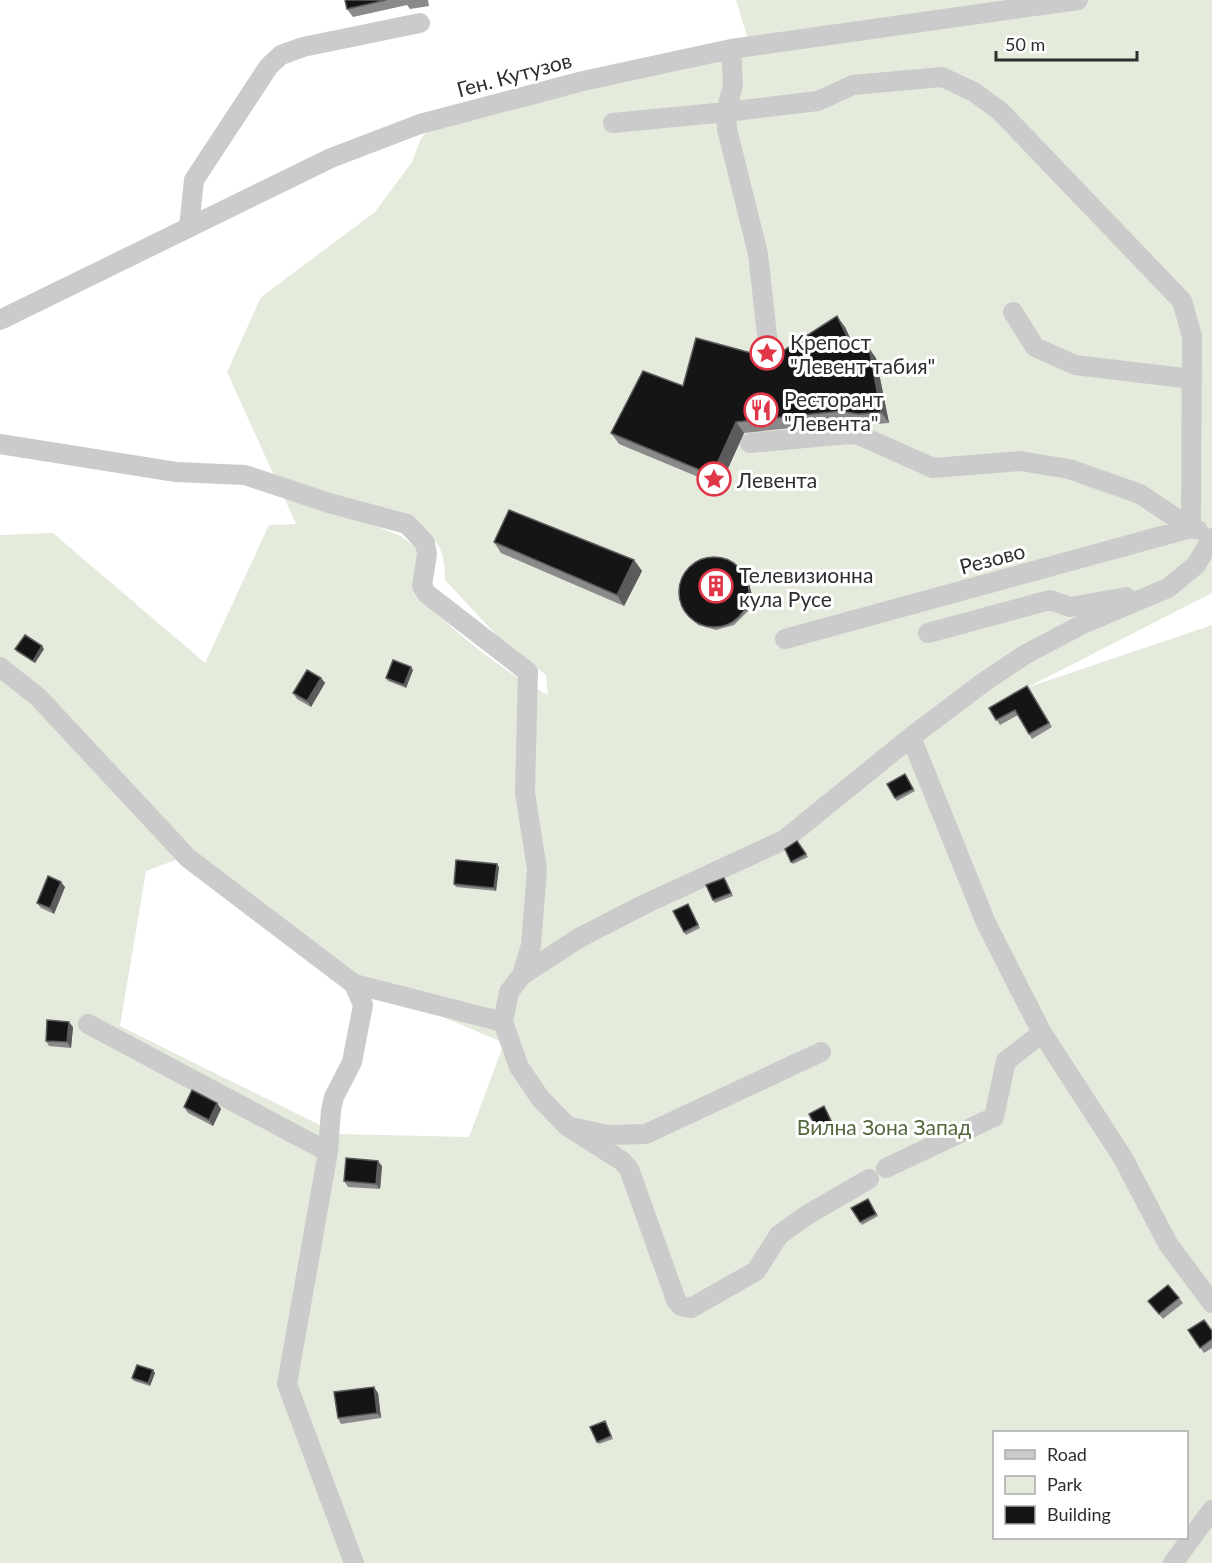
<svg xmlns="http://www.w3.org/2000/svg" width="1212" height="1563" viewBox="0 0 1212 1563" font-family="Lato,sans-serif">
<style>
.green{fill:#e5ebdc;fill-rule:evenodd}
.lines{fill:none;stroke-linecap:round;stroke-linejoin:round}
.minor{stroke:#cbcbcb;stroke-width:20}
.wall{fill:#8a8a8a}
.shaded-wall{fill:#5b5b5b}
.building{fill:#151515;stroke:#5b5b5b;stroke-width:1.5}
.labels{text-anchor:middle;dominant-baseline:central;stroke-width:6;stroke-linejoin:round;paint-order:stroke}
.street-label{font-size:21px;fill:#2e2e2e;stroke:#fff}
.poi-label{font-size:21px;fill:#2e2e2e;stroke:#fff;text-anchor:start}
.park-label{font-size:21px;fill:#53683d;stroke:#fff}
</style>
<rect width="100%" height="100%" fill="#fff"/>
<!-- green -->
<path class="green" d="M736,0h476v593l-186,95 186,-63v938h-1212v-1028l53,-2 152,130 64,-138 27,-1 -69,-152 34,-75 114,-85 37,-50 9,-24 21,-20 308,-72zM373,525c44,5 73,1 72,55l55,59 46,36 2,20c-47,-24 -91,-62 -130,-98l1,-48 -20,-14zM181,858l149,111 174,74 -35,94 -131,-3 -218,-108 26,-155zM994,1432h192v106h-192z"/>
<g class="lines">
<!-- minor -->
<path class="minor" d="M731,49l2,36 -7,27 92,-11 35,-16 89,-8 32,15 26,19 182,190 10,35 -1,192
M613,123l113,-11 1,17 31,125 12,108
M189,227l5,-47 75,-114 12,-11 22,-8 117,-24
M1013,312l22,35 40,18 117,14
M0,320l331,-162 89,-34 163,-43 148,-32 347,-49
M750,443l99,-9 10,1 74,33 87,-7 49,8 71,25 51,34
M0,444l176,28 69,3 84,28 78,21 18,19 2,11 -5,32 5,8 101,78 -3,121 12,76 -6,76 -9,30 -13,17 -6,30 -149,-38
M928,633l122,-33 20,7 56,-10
M785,639l406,-111 7,2
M0,667l38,30 150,161 166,126 9,21 -11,57 -18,35 -3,13 -3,42 -41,232 67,179
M522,975l57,-37 66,-34 139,-64 127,-103 73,-55 42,-28 59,-31 83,-35 28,-23 16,-27
M503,1022l16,45 21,31 27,28 40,9 39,-1 175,-82
M88,1024l240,128
M1042,1033l81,125 45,86 44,59
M567,1126l55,35 7,8 47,131 5,6 10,2 65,-37 23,-36 28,-20 62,-36
M886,1168l108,-51 12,-56 36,-28 -56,-110 -75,-186
M1173,1563l39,-53"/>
</g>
<!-- wall -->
<path class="wall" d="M345,0h83l1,6 -19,3 -3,-4 -54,12 -6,-8z
M845,327l10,22 21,9 13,65 -24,2 -17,-3 -104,11 -24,53 -101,-42 -8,-11 147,-71 11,-1 14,-10z
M494,542l140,18 8,11 -18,35 -123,-53z
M747,577l5,18 -5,17 -13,13 -18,5 -18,-5 -14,-16z
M15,649h29l-9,14 -18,-11z
M413,670l-7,18 -18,-7 -2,-3z
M321,678l4,5 -14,24 -14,-8 -4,-6z
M1030,690l22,37 -20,12 -14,-24 -18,10 -11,-17z
M905,774l10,17 -18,10 -2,-3z
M797,841l11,16 -15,7 -2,-2z
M499,867l-3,24 -40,-4 -2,-3z
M726,880l7,16 -18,7 -2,-3z
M65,887l-11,27 -13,-6 -4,-5z
M688,904l12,24 -14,7 -2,-3z
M73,1027l-2,21 -22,-2 -3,-5z
M217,1103l4,6 -8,17 -25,-13 -4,-6z
M826,1109l9,19 -14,7 -2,-2z
M382,1166l-2,23 -32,-2 -4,-6z
M870,1202l8,14 -16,9 -11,-17z
M1168,1285l15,18 -20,16 -15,-18z
M1188,1330l24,1v17l-8,5z
M153,1370l2,3 -5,13 -16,-5 -2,-3z
M378,1393l3,25 -40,6 -3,-6z
M605,1421l8,18 -14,5 -2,-2z"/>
<!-- shaded-wall -->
<path class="shaded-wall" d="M837,316l8,11 15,33 -7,-11z
M869,348l7,10 13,65 -8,-11z
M736,422l8,11 -24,53 -8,-11z
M634,560l8,11 -18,35 -7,-11z
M745,574l2,3 5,18 -5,17 -2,-3z
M42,646l2,3 -9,14 -2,-2z
M411,667l2,3 -7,18 -2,-3z
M321,678l4,5 -14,24 -4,-6z
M497,864l2,3 -3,24 -2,-3z
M61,882l4,5 -11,27 -4,-6z
M69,1022l4,5 -2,21 -4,-6z
M217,1103l4,6 -8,17 -4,-6z
M378,1161l4,5 -2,23 -4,-5z
M153,1370l2,3 -5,13 -2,-3z
M374,1387l4,6 3,25 -4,-5z"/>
<!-- building -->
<path class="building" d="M345,0h41l-39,9z
M837,316l16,33 16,-1 12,64 -23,2 -17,-3 -105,11 -24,53 -101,-42 32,-62 40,15 13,-48 55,15 7,9 11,-1 5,-10h9z
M509,510l125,50 -17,35 -123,-53z
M679 592a35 35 0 1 1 70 0a35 35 0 1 1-70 0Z
M25,635l17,11 -9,15 -18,-12z
M393,660l18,7 -7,18 -18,-7z
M307,670l14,8 -14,23 -14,-8z
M1027,686l22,37 -20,11 -14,-24 -19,10 -7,-12z
M905,774l8,15 -18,9 -8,-14z
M797,841l9,13 -15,8 -6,-13z
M456,860l41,4 -3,24 -40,-4z
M48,876l13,6 -11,26 -13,-5z
M724,878l7,15 -18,7 -7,-15z
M688,904l10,21 -14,7 -11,-21z
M47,1020l22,2 -2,20 -21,-1z
M192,1090l25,13 -8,17 -25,-13z
M824,1106l9,19 -14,8 -10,-19z
M346,1158l32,3 -2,23 -32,-3z
M868,1199l8,15 -16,8 -9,-14z
M1168,1285l11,13 -20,16 -11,-13z
M1204,1320l8,11v8l-12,9 -12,-18z
M137,1365l16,5 -5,13 -16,-5z
M374,1387l3,26 -39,5 -4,-26z
M605,1421l6,15 -14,6 -7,-15z"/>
<!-- icons -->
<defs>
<symbol id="sight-ring" viewBox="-11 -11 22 22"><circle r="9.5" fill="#fff" stroke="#e03648" stroke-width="1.5"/><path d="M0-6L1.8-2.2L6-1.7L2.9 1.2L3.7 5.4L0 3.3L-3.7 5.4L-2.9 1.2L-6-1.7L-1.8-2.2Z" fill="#e03648"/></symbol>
<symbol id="restaurant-ring" viewBox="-11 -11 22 22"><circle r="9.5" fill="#fff" stroke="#e03648" stroke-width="1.5"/><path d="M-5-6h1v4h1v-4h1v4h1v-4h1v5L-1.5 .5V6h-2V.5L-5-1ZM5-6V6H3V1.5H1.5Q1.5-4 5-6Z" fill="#e03648"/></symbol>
<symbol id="building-ring" viewBox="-11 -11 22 22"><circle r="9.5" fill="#fff" stroke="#e03648" stroke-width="1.5"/><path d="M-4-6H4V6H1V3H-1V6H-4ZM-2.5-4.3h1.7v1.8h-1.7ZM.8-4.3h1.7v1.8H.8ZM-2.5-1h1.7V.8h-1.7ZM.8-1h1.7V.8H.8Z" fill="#e03648"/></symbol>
</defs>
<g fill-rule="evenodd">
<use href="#sight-ring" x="748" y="334" width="38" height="38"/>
<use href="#restaurant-ring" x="742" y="391" width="38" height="38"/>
<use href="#sight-ring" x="695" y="460" width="38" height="38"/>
<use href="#building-ring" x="697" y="567" width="38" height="38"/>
</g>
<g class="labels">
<!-- street labels -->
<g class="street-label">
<text transform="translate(514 74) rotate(-15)">Ген. Кутузов</text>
<text transform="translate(992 558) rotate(-15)">Резово</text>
</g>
<!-- poi labels -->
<g class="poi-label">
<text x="790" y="341">Крепост<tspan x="790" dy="24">"Левент табия"</tspan></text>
<text x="784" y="398">Ресторант<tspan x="784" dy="24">"Левента"</tspan></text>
<text x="737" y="479">Левента</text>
<text x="739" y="574">Телевизионна<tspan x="739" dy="24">кула Русе</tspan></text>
</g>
<!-- park labels -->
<g class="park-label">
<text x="884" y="1126">Вилна Зона Запад</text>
</g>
</g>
<!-- legend -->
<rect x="993" y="1431" width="195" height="108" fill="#ffffff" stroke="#ababab" stroke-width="1.5"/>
<rect x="1005" y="1450" width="30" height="9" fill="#cbcbcb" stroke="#ababab" stroke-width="1.5"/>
<text x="1047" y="1461" font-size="18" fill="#2e2e2e">Road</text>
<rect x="1005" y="1476" width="30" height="18" fill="#e5ebdc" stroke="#ababab" stroke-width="1.5"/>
<text x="1047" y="1491" font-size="18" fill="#2e2e2e">Park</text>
<rect x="1005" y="1506" width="30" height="18" fill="#151515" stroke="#ababab" stroke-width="1.5"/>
<text x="1047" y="1521" font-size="18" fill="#2e2e2e">Building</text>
<!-- scale -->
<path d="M996 51v9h141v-9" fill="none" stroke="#2e2e2e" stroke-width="3"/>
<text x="1005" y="51" font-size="18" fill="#2e2e2e" stroke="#ffffff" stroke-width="4.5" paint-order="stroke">50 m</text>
</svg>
